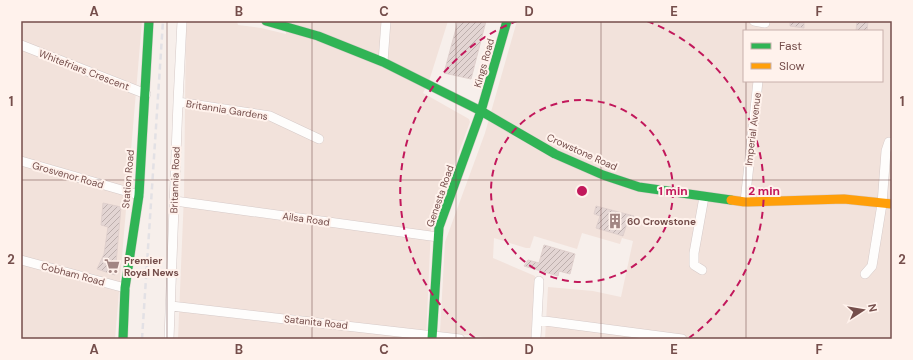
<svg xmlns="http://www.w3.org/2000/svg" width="913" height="360" viewBox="0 0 913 360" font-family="'DM Sans',sans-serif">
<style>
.residential{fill:#f2e2db;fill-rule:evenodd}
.building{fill:url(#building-hatch);stroke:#e0d0cd}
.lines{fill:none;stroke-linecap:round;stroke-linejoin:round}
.street-casing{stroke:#d6cac8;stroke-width:10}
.fast-casing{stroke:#d8ccc9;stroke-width:10}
.slow-casing{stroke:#d8ccc9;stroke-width:10}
.street{stroke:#fefdfc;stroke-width:9}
.fast{stroke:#30b455;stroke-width:9}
.slow{stroke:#ff9f0a;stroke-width:9}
.rail{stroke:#e3e1e5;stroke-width:2.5;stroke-dasharray:6 4;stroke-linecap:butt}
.grid{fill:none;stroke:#754e4b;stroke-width:1;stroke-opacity:0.55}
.ring{fill:none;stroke:#c2185b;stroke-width:2;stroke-dasharray:7 5}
.labels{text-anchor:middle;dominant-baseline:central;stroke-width:4;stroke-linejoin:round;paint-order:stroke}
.street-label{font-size:10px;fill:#754e4b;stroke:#fff2ec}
.poi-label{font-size:10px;font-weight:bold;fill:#754e4b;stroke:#fff2ec;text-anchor:start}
.centre{fill:#c2185b;stroke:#fff2ec;stroke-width:2}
.ring-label{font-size:12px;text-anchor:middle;font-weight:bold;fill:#c2185b;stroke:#fff2ec;stroke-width:4;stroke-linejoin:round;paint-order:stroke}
.neatline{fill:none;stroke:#754e4b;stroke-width:1.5}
.grid-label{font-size:13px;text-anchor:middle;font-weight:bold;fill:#754e4b}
</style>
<defs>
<pattern id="building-hatch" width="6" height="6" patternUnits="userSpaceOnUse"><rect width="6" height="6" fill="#e3d5d3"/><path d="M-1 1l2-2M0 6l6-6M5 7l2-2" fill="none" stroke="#bdafad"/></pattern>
</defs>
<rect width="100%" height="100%" fill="#f7efeb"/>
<!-- residential -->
<path class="residential" d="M21,21h121l-27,318h-94z
M186,21h51l1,4 23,3 25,6v-13h162l-18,57 -7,15 46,26 1,3 -39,105 -5,112h-248l6,-144z
M517,21h375v318h-347l3,-52 45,4 28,6 12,-56 -11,-3 -2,6 -38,-11 -5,16 -43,-13 -4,12h-4l-32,-10 -1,20 42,18 -4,63h-31l-60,-7 5,-90 40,-109zM744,31h138v50h-138z"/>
<!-- building -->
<path class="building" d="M458,21h28l-15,58 -27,-6z
M790,21h14v7l-14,-2z
M857,21h11l-1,10h-11z
M103,203l18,4 -6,68 -18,-6 7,-15 4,-27 -7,-2z
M596,206l38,10 -2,8 -5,-1 -4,13 -27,-8 4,-12 -6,-2z
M544,245l31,9 -5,20 -11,-3 -1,5 -34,-10 4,-6 11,3z"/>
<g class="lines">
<defs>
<path id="street" d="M754,21l11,2
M21,45l125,49
M383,62l3,-41
M178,102l92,14 49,23
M21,161l118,34
M175,201l263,36
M745,202l13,-121
M21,260l104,28
M702,270l-8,-5v-12l10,-56
M865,274l7,-8 10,-62 4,-53 3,-9
M171,306l289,33
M537,320l145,19
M169,339l9,-237 4,-81
M536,339l3,-58"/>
<path id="fast" d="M266,21l52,15 65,26 98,49 74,43 48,21 36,12 92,13
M123,339l2,-51 14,-93 10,-174
M432,339l7,-112 42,-116 26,-90"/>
<path id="slow" d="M731,200l14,2 99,-3 48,5"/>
</defs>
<!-- street casing -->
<use href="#street" class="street-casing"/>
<!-- fast casing -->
<use href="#fast" class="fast-casing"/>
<!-- slow casing -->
<use href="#slow" class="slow-casing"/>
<!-- street -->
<use href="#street" class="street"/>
<!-- fast -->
<use href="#fast" class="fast"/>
<!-- slow -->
<use href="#slow" class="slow"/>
<!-- rail -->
<path class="rail" d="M142,339l21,-318"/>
</g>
<!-- grid -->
<path class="grid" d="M167,21v318M312,21v318M456,21v318M601,21v318M746,21v10M746,81v258M21,180h871"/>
<!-- distance rings -->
<g class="ring">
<circle cx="582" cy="191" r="91"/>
<path d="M475 338A182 182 0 0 1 517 21M647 21A182 182 0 0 1 689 338"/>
</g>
<!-- icons -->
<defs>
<symbol id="building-bare" viewBox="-9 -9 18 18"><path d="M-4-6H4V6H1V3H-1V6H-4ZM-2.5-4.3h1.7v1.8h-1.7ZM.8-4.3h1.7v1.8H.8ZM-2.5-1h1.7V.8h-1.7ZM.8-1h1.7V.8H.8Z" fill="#a28683" stroke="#fff2ec" stroke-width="2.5" paint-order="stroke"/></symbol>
<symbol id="supermarket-bare" viewBox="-9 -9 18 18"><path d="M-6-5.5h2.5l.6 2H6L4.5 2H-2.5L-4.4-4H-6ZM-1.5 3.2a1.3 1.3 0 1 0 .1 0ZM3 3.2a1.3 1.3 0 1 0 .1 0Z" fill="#a28683" stroke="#fff2ec" stroke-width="2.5" paint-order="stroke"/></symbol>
</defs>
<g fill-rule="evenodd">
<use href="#building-bare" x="604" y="210" width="22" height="22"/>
<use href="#supermarket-bare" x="101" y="255" width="22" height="22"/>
</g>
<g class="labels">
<!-- street labels -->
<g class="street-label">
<text transform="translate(484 63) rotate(-74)">Kings Road</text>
<text transform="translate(84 70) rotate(21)">Whitefriars Crescent</text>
<text transform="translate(227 110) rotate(9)">Britannia Gardens</text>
<text transform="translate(753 129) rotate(-83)">Imperial Avenue</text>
<text transform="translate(582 152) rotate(24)">Crowstone Road</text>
<text transform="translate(68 175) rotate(16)">Grosvenor Road</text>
<text transform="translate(128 179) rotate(-85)">Station Road</text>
<text transform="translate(175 180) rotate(-88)">Britannia Road</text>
<text transform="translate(440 196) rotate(-71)">Genesta Road</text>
<text transform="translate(306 219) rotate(8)">Ailsa Road</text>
<text transform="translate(73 274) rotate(15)">Cobham Road</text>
<text transform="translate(316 322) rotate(6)">Satanita Road</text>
</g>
<!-- poi labels -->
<g class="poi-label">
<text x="627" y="221">60 Crowstone</text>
<text x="124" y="260">Premier<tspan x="124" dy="12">Royal News</tspan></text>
</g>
</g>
<circle cx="582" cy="191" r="6" class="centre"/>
<g class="ring-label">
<text x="673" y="195">1 min</text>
<text x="764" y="195">2 min</text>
</g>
<!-- border -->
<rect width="913" height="360" fill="none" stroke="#fff2ec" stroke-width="44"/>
<!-- legend -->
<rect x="743" y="30" width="140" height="52" fill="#fff2ec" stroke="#c8b0ac"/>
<rect x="751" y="43" width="20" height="6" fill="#30b455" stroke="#c8b0ac"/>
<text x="779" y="50" font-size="12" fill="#754e4b">Fast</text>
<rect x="751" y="63" width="20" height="6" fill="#ff9f0a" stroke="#c8b0ac"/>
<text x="779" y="70" font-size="12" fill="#754e4b">Slow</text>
<!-- north arrow -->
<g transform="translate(863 310) rotate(78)" stroke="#fff2ec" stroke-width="3" paint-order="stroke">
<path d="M0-3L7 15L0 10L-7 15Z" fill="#754e4b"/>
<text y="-6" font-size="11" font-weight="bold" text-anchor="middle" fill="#754e4b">N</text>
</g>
<rect x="22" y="22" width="869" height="316" class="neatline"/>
<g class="grid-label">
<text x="94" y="16">A</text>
<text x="239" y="16">B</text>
<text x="384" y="16">C</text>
<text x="529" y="16">D</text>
<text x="674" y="16">E</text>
<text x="819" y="16">F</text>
<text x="11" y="106">1</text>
<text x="902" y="106">1</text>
<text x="11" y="264">2</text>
<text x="902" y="264">2</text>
<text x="94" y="354">A</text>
<text x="239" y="354">B</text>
<text x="384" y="354">C</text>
<text x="529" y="354">D</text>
<text x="674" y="354">E</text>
<text x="819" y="354">F</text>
</g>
</svg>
